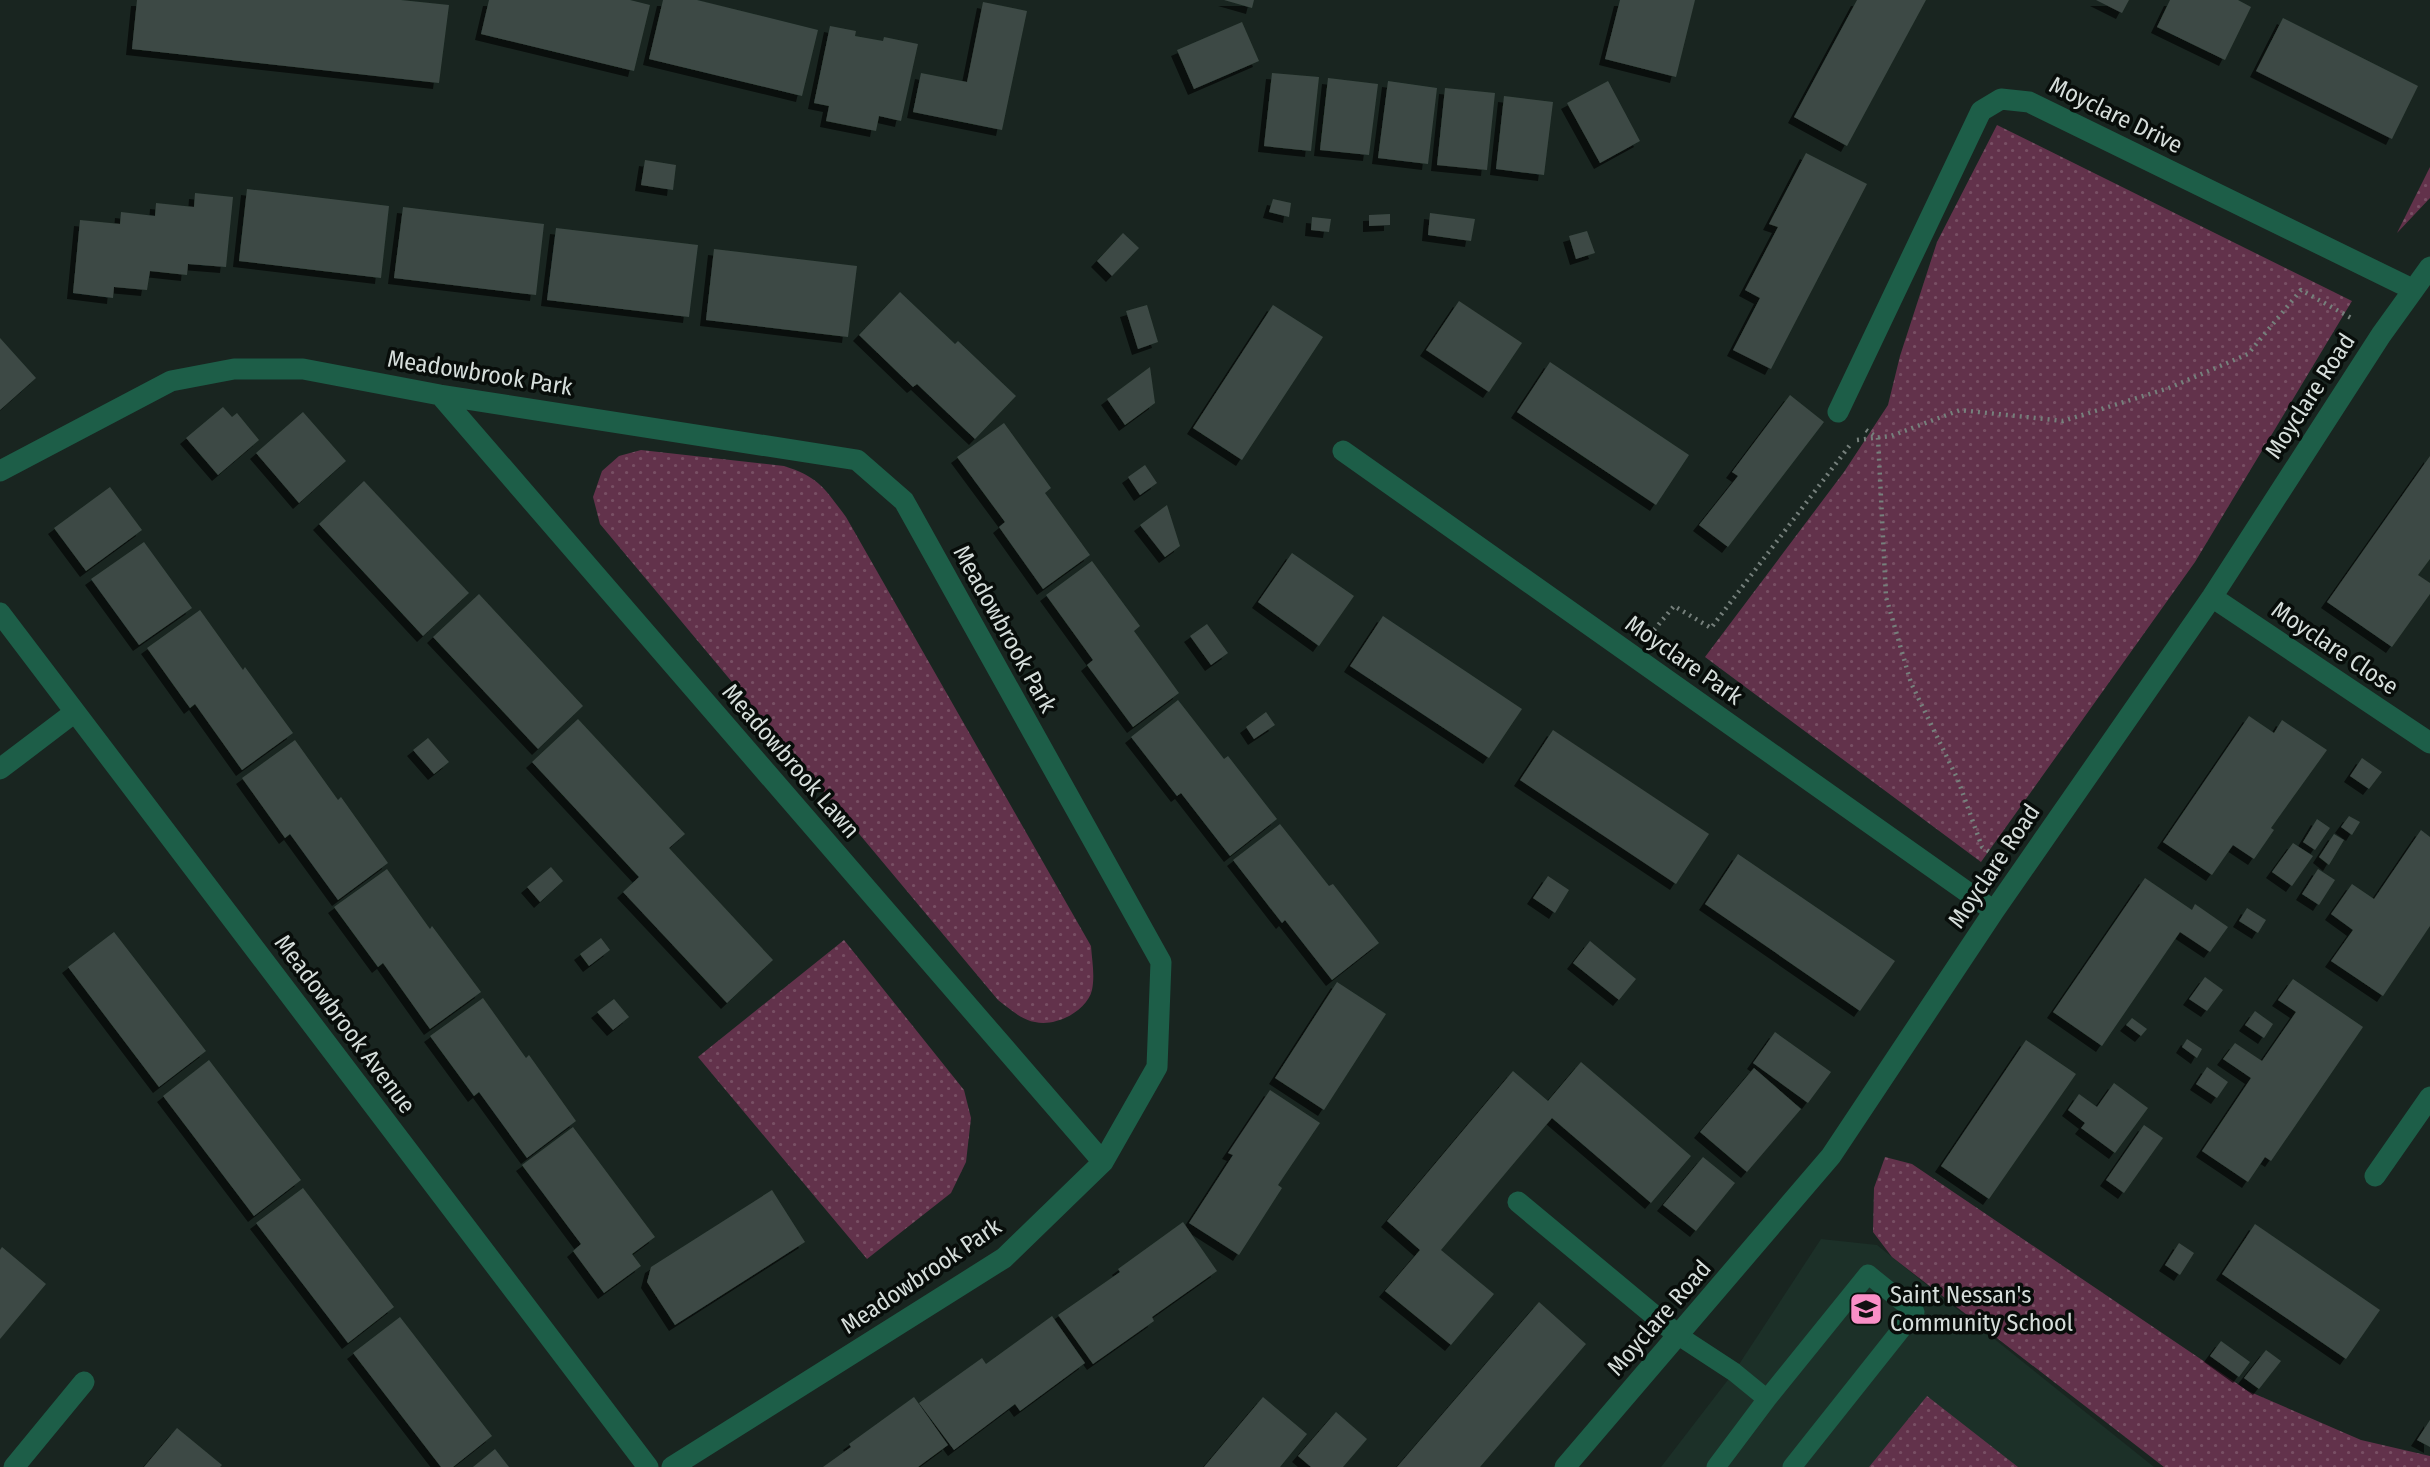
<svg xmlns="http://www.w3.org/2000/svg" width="2430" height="1467" viewBox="0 0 2430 1467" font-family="'Fira Sans Condensed',sans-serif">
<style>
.built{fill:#1c3028}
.green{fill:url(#green-dots)}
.building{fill:#3c4a44;filter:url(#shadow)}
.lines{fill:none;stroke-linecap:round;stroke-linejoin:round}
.path{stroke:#76807c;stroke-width:4.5;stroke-dasharray:2 5;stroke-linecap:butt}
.lane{stroke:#1d5e48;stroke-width:19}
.street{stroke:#1d5e48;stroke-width:21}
.labels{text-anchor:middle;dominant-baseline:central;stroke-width:7;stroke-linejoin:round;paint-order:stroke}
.street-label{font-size:24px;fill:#d6dedb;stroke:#080d0a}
.poi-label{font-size:24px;fill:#d6dedb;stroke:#080d0a;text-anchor:start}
</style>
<defs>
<pattern id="green-dots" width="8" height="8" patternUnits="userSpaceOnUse" patternTransform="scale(1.75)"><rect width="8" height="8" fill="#62324b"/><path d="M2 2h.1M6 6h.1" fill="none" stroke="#784f64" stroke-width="1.8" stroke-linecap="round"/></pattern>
<filter id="shadow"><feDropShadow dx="-6" dy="6" stdDeviation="0" flood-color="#0009"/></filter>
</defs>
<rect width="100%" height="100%" fill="#192520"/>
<!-- built -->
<path class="built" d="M1821,1239l56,6 277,222h-493l73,-95z"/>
<!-- green -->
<path class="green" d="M1997,125l355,176 -157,261 -214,300 -276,-205 139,-185 44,-67 12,-49 37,-114z
M2430,167v31l-33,35z
M641,450l143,16c35,11 41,23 62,51l245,429c1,15 4,29 1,44 -5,21 -36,37 -57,32 -14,-2 -26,-14 -37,-22l-398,-476 -7,-27 9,-26 17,-15z
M844,940l120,150 7,28 -5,44 -15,31 -84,66 -169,-202z
M1885,1157l27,7 336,227 113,49 69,16v11h-266l-272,-210 -19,-25 1,-44z
M1927,1396l91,71h-149z"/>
<!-- building -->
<path class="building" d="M137,0h264l48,5 -10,78 -307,-34z
M489,0h141l20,5 -16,66 -153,-37z
M663,0h34l121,30 -16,66 -153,-37z
M1224,0h30l-2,8z
M1620,0h75l-19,77 -71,-18z
M1857,0h69l-79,146 -53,-29z
M2096,0h33l-7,13z
M2170,0h68l13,7 -26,53 -68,-33z
M983,2l44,9 -25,119 -89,-18 8,-39 46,9z
M2283,18l135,68 -26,53 -136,-68z
M1242,22l17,39 -65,28 -17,-39z
M830,26l26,5 -1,5 28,5 1,-4 34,7 -17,77 -22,-5 -3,15 -50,-10 3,-15 -15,-3z
M1272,73l47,4 -8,74 -47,-5z
M1328,78l50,6 -9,71 -49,-5z
M1388,81l49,7 -9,76 -50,-6z
M1608,81l32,60 -40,22 -33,-60z
M1445,88l50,5 -8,77 -50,-5z
M1504,96l49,6 -9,73 -48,-6z
M1806,153l61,31 -96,185 -38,-19 27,-52 -15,-8 33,-63 -9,-3z
M645,160l31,5 -3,25 -32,-5z
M247,189l142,17 -8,72 -142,-17z
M195,193l38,4 -7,70 -38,-3 -1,11 -37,-4 -3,19 -33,-3 -1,11 -40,-5 7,-73 40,4 1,-12 34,4 1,-13 38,4z
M1273,199l18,4 -2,14 -20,-5z
M403,207l141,17 -8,71 -142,-17z
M1430,213l45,6 -4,22 -43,-6z
M1390,214v11l-21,1v-11z
M1312,217l19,2 -2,13 -18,-2z
M556,228l142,17 -9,72 -142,-17z
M1587,231l8,22 -19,6 -7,-23z
M1123,233l16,15 -27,28 -15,-15z
M714,249l143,17 -9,71 -142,-17z
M900,292l55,52 3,-3 58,55 -41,43 -58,-55 -4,3 -54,-52z
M1459,301l63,42 -33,49 -63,-42z
M1147,305l11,37 -20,7 -12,-38z
M1273,305l50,32 -81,123 -49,-32z
M0,338l36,40 -36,32z
M1550,362l139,93 -33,50 -139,-93z
M1150,367l5,36 -30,22 -18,-26z
M1790,395l34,27 -96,125 -29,-22 39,-49 -6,-4z
M223,407l9,10 5,-4 22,27 -41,35 -32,-37z
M303,412l43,49 -47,42 -43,-50z
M1004,423l47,65 -6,5 45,62 -47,34 -44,-62 6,-5 -48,-65z
M2430,456v103l-12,16 12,8v11l-38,53 -65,-45z
M1145,465l12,18 -17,12 -12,-18z
M364,481l105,112 -46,43 -104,-112z
M110,487l32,43 -56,41 -32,-43z
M1167,505l13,41 -15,11 -25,-32z
M144,542l48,66 -53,37 -48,-66z
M1292,553l62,43 -35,50 -61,-44z
M1092,561l48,65 -6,5 45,62 -46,34 -46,-62 6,-5 -47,-65z
M479,594l104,112 -45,43 -105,-112z
M200,610l43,60 2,-3 48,66 -51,37 -47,-66 -5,4 -43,-60z
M1383,616l139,93 -33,49 -139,-92z
M1207,624l21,29 -17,12 -21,-29z
M1178,700l46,59 4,-3 49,63 -47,37 -49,-63 -4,3 -46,-59z
M1266,712l9,13 -21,14 -8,-12z
M2249,716l25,17 8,-13 45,30 -56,78 3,2 -20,29 -21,-14 -21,30 -49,-33z
M578,719l107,115 -16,14 104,112 -46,43 -104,-111 16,-15 -107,-115z
M1553,730l156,104 -33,50 -156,-104z
M428,738l21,24 -15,12 -21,-24z
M295,740l43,60 3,-3 47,66 -50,37 -48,-66 -5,4 -43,-60z
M2362,758l20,14 -13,17 -19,-13z
M2349,816l11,6 -8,13 -11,-8z
M2317,819l13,9 -15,22 -12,-8z
M1280,824l49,62 4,-2 46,59 -47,37 -47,-60 -3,3 -49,-63z
M2421,830l9,7v89l-47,70 -52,-35 22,-31 -22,-16 21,-30 22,15z
M2334,834l10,6 -15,25 -10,-8z
M2293,843l20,13 -21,30 -20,-14z
M1738,854l157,107 -35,50 -155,-107z
M551,867l12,14 -23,21 -13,-15z
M387,869l43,60 2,-3 49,66 -51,37 -47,-66 -5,4 -44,-60z
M2318,869l17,11 -16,25 -17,-11z
M1548,876l21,14 -14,23 -22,-15z
M2145,878l47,32 3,-6 33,23 -18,25 -30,-20 -78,114 -49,-34z
M2247,908l19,12 -8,13 -19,-12z
M114,932l92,119 -47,36 -91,-120z
M601,938l9,12 -21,16 -9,-12z
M1590,941l46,38 -17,21 -46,-37z
M2205,977l18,13 -16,21 -18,-12z
M2293,979l70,48 -92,134 -6,-4 -17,25 -46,-31 49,-73 -28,-19 12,-16 27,18 34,-49 -18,-12z
M1337,982l49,32 -62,96 -49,-32z
M483,998l43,60 3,-3 47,66 -49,37 -48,-66 -5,4 -44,-60z
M614,999l15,18 -16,13 -16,-18z
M2255,1011l18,13 -9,14 -19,-13z
M2132,1018l15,11 -6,7 -15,-11z
M1775,1032l56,40 -23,31 -55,-40z
M2187,1039l15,10 -5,9 -15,-11z
M2026,1040l50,34 -87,125 -48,-33z
M209,1060l92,120 -47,36 -91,-120z
M1581,1062l110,94 -40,47 -99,-85 -111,132 53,44 -43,51 -66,-54 35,-41 -33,-29 126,-150 35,30z
M2207,1067l21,15 -11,16 -21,-14z
M1754,1068l47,41 -54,63 -47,-40z
M2114,1083l34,25 -33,45 -34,-25 4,-5 -17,-13 11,-16 18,13z
M1270,1090l50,33 -42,62 4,3 -43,67 -50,-32 44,-68 -5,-2z
M2144,1125l19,13 -39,55 -18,-13z
M573,1127l82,110 -23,17 9,12 -37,27 -31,-42 8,-7 -59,-79z
M1703,1157l32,26 -39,48 -33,-26z
M303,1188l91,119 -46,36 -92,-120z
M772,1190l33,52 -130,83 -28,-43 4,-15z
M1183,1222l34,49 -65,46 2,4 -61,43 -35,-49 62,-43 -2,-3z
M2255,1224l125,86 -34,49 -124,-85z
M2179,1243l15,10 -14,22 -15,-10z
M2,1247l44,37 -46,55v-89z
M1539,1302l47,42 -106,123h-83z
M1052,1316l33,47 -65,48 -5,-7 -61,46 -35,-47 63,-45 4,6z
M400,1317l92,119 -39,31h-12l-88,-114z
M2221,1341l29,21 -11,15 -29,-21z
M2266,1350l15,11 -22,28 -15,-11z
M914,1397l34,48 -30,22h-95l28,-20 -2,-3z
M1263,1397l44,37 -27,33h-76z
M1336,1412l31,27 -24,28h-32l-13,-11z
M2430,1420v27l-13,-7z
M177,1428l45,37 -2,2h-76z
M495,1449l14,18h-36z"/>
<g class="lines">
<!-- path -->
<path class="path" d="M1866,430l12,8 8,159 25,86 47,97 24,67 12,8
M1857,440l34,-4 69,-26 103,11 106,-33 79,-34 53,-64 52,29
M1654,630l20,-24 37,22 139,-183"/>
<!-- lane -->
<path class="lane" d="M1679,1336l55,36 33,27
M1716,1467l51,-68 101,-125 47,38 -123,155"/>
<!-- street -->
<path class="street" d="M440,395l663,767
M1838,412l143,-301 20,-12 28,3 383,187
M1343,451l651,460
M0,471l171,-90 63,-12h69l137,26 417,65 47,41 257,461 -4,105 -54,95 -99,96 -332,209
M2212,597l218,146
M0,613l648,854
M0,769l75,-57
M2375,1176l55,-79
M1518,1202l161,134
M14,1467l70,-85
M1565,1467l266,-311 163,-245 218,-314 169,-262 49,-68"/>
</g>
<!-- icons -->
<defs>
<symbol id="school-square" viewBox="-11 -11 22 22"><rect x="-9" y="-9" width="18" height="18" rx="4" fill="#fa8fc7" stroke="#080d0a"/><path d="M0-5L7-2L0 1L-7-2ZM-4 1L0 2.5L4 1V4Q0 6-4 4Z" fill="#111"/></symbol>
</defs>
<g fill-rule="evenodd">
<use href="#school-square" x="1847" y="1290" width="38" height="38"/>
</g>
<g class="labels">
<!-- street labels -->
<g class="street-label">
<text transform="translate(2116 115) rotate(26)">Moyclare Drive</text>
<text transform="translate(480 373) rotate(9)">Meadowbrook Park</text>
<text transform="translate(2310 396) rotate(-57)">Moyclare Road</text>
<text transform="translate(1005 629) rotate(61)">Meadowbrook Park</text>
<text transform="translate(2335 648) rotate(34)">Moyclare Close</text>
<text transform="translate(1684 660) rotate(35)">Moyclare Park</text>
<text transform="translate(791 761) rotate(49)">Meadowbrook Lawn</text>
<text transform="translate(1994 866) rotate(-56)">Moyclare Road</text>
<text transform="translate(345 1024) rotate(53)">Meadowbrook Avenue</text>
<text transform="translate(921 1276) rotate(-34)">Meadowbrook Park</text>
<text transform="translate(1659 1318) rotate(-49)">Moyclare Road</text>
</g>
<!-- poi labels -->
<g class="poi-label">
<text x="1890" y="1295">Saint Nessan's<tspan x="1890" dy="28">Community School</tspan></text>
</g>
</g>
</svg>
